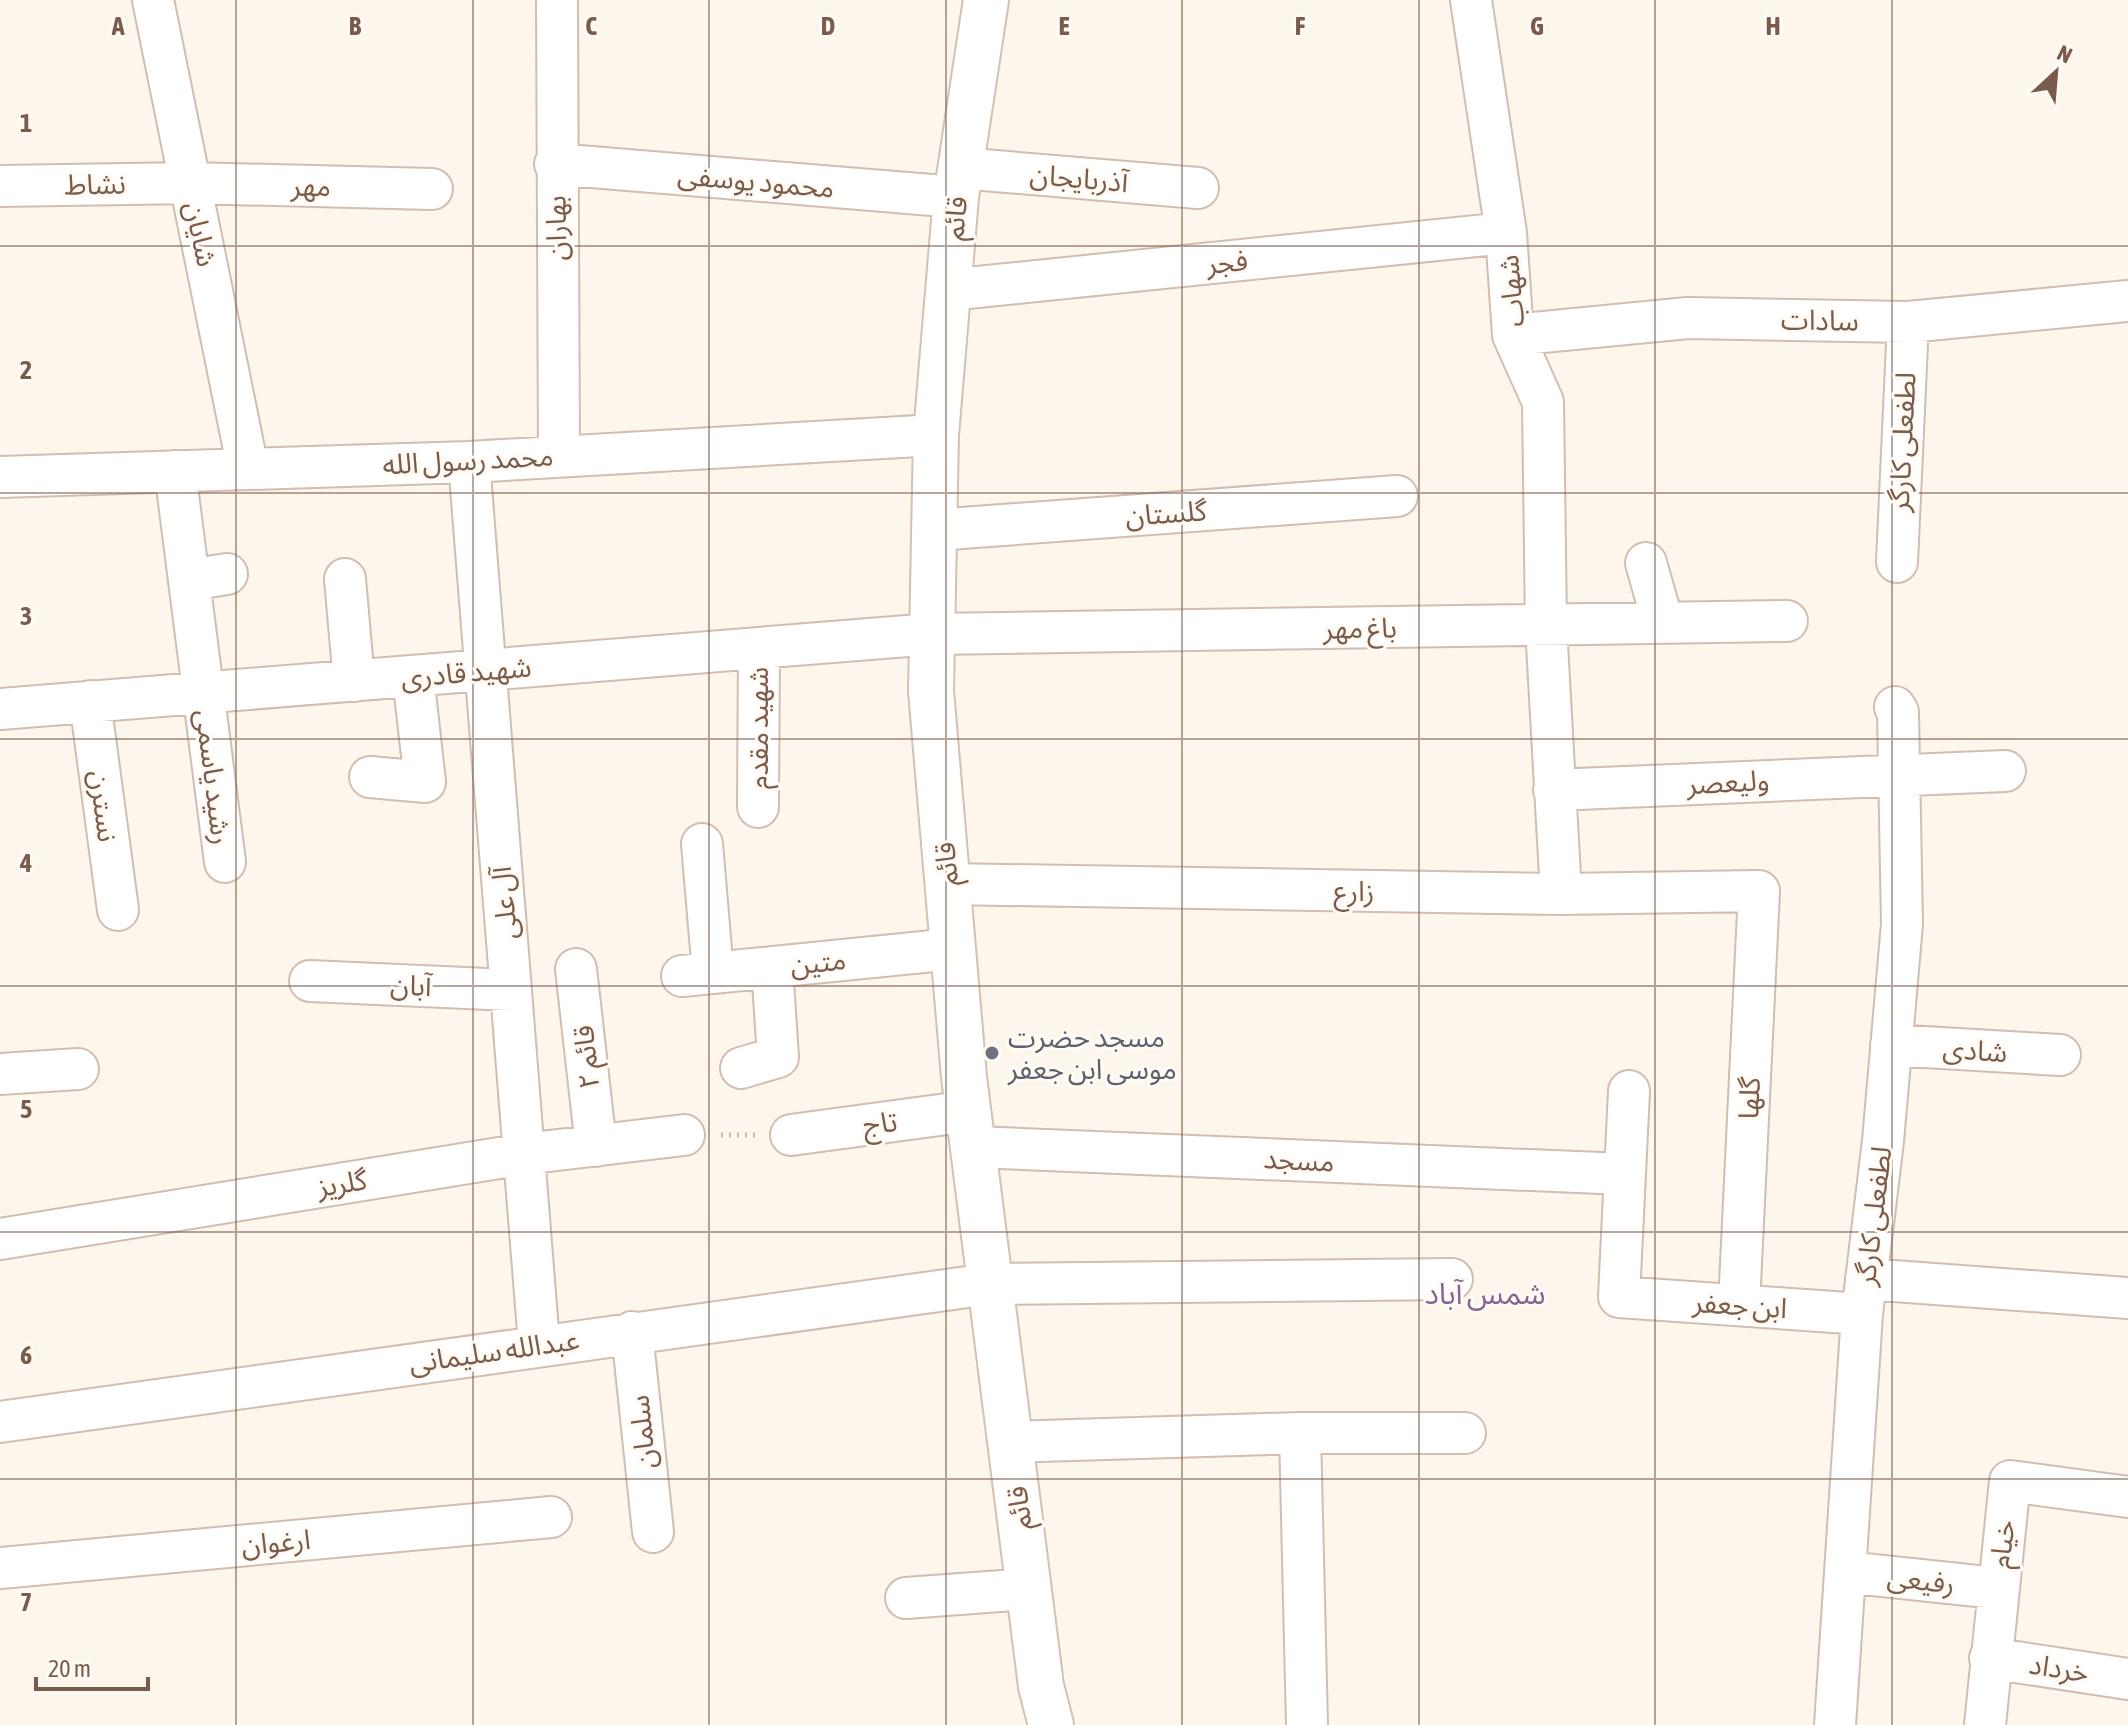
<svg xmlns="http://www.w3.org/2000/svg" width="2128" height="1725" viewBox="0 0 2128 1725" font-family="'Asap Condensed','Noto Sans Arabic',sans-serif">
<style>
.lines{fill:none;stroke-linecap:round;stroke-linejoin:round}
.street-casing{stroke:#d1beb0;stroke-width:44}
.secondary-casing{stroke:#d6c0b0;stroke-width:48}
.path{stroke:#d9b8a5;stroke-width:5;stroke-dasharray:2 6;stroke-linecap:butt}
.street{stroke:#fff;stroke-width:40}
.secondary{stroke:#fff;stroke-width:44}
.grid{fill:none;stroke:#7a5c4d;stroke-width:2;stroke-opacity:0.55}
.worship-dot{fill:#6b7280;stroke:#fffaf3;stroke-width:3}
.labels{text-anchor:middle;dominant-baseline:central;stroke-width:6;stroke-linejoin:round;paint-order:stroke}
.street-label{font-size:28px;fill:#7a5c4d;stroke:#fffaf3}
.worship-label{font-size:28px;fill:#5b616d;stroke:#fffaf3;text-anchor:start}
.neighbourhood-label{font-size:30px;fill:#846695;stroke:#fffaf3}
.grid-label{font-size:26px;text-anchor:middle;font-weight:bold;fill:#7a5c4d;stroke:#fffaf3;stroke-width:6;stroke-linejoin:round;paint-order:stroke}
</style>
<rect width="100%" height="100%" fill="#fdf6ec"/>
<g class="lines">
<defs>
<path id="street" d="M153,0l95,469
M557,0l2,456
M1471,0l35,233 7,102 30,67 3,224 15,268
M555,164l401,33
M960,168l238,20
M0,186l190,-3 242,6
M948,290l558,-57
M1513,335l175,-17 220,4 220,-21
M469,462l70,882
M175,471l50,391
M0,477l469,-15 467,-27
M934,530l463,-34
M1897,562l11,-240
M1646,563l17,60
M345,579l9,102
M189,580l38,-6
M90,701l28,209
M0,709l932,-75 855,-13
M370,777l55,5 -12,-106
M1554,790l451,-19
M758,807l1,-159
M702,844l11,129
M948,884l613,10 198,-3 -20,414
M576,969l20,177
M682,976l271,-27
M310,981l201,9
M1891,1045l169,10
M741,1068l37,-11 -6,-90
M0,1074l78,-5
M1629,1091l-10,206 243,17
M791,1135l178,-24
M974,1147l651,27
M0,1239l524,-85 160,-19
M1866,1279l262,19
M632,1332l21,200
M0,1422l989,-138 463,-5
M1300,1433l7,292
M1011,1442l289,-9h165
M0,1568l551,-51
M1845,1572l151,16
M906,1598l123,-9
M1990,1658l138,21
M1835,1725l27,-411 21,-173 19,-217 -4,-212 -3,-5
M1985,1725l25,-244 118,16"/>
<path id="secondary" d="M986,0l-30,197 -20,238 -5,256 33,386 77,609 10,39"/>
</defs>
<!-- street casing -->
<use href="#street" class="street-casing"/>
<!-- secondary casing -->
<use href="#secondary" class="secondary-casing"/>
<!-- path -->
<path class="path" d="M721,1135h34"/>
<!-- street -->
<use href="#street" class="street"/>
<!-- secondary -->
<use href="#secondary" class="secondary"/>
</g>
<!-- grid -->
<path class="grid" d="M236,0v1725M473,0v1725M709,0v1725M946,0v1725M1182,0v1725M1419,0v1725M1655,0v1725M1892,0v1725M0,246h2128M0,493h2128M0,739h2128M0,986h2128M0,1232h2128M0,1479h2128"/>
<!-- markers -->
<circle class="worship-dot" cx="992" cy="1053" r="8"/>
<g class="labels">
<!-- street labels -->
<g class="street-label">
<text transform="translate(1079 178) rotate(5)">آذربایجان</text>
<text transform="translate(756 181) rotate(5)">محمود یوسفی</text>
<text transform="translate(95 184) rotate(-1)">نشاط</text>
<text transform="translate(311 186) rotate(1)">مهر</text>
<text transform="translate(955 218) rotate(-84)">قائم</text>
<text transform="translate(556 228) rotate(-91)">بهاران</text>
<text transform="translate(201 234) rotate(78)">شایان</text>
<text transform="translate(1227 262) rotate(-6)">فجر</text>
<text transform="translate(1511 291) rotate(-95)">شهاب</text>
<text transform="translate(1820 320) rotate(1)">سادات</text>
<text transform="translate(1902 442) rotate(-87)">لطفعلی کارگر</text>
<text transform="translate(468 460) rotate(-3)">محمد رسول الله</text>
<text transform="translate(1166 513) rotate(-4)">گلستان</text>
<text transform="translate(1360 628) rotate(-1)">باغ مهر</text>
<text transform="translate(466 672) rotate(-5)">شهید قادری</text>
<text transform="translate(758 728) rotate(-90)">شهید مقدم</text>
<text transform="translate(214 777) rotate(83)">رشید یاسمی</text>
<text transform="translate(1728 782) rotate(-3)">ولیعصر</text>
<text transform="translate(104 806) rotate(83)">نسترن</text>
<text transform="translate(946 864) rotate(-95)">قائم</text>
<text transform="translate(1354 891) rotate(1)">زارع</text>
<text transform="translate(504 903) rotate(-95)">آل علی</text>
<text transform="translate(818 962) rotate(-6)">متین</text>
<text transform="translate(411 985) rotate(3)">آبان</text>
<text transform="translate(1975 1050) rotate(4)">شادی</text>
<text transform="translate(586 1057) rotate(-96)">قائم ۲</text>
<text transform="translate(1749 1098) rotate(-87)">گلها</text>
<text transform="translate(880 1123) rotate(-8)">تاج</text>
<text transform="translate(1299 1160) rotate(3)">مسجد</text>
<text transform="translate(342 1183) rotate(-9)">گلریز</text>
<text transform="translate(1873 1216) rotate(-83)">لطفعلی کارگر</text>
<text transform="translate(1740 1305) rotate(4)">ابن جعفر</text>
<text transform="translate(494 1351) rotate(-8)">عبدالله سلیمانی</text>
<text transform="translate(642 1432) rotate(-96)">سلمان</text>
<text transform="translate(1019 1508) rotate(-97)">قائم</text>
<text transform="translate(276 1542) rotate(-5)">ارغوان</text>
<text transform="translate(2002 1544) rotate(-83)">خیام</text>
<text transform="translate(1921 1580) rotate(6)">رفیعی</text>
<text transform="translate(2059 1668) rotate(9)">خرداد</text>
</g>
<!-- worship labels -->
<g class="worship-label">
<text x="1008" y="1037">مسجد حضرت<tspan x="1008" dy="32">موسی ابن جعفر</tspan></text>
</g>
<!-- neighbourhood labels -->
<g class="neighbourhood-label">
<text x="1485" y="1293">شمس آباد</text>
</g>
</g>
<g class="grid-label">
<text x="118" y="35">A</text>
<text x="355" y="35">B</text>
<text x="591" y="35">C</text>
<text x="828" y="35">D</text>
<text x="1064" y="35">E</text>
<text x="1300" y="35">F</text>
<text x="1537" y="35">G</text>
<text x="1773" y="35">H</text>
<text x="26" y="132">1</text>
<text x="26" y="379">2</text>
<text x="26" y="625">3</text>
<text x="26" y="872">4</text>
<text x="26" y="1118">5</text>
<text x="26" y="1364">6</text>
<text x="26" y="1611">7</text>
</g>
<!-- north arrow -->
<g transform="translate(2056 72) rotate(26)" stroke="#fffaf3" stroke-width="6" paint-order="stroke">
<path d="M0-6L14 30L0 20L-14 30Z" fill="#7a5c4d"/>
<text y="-12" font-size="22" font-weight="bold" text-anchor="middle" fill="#7a5c4d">N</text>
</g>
<!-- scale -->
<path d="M36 1677v12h112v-12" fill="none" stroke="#7a5c4d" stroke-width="4"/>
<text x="48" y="1677" font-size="24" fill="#7a5c4d" stroke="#fffaf3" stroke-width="6" paint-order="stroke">20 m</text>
</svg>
